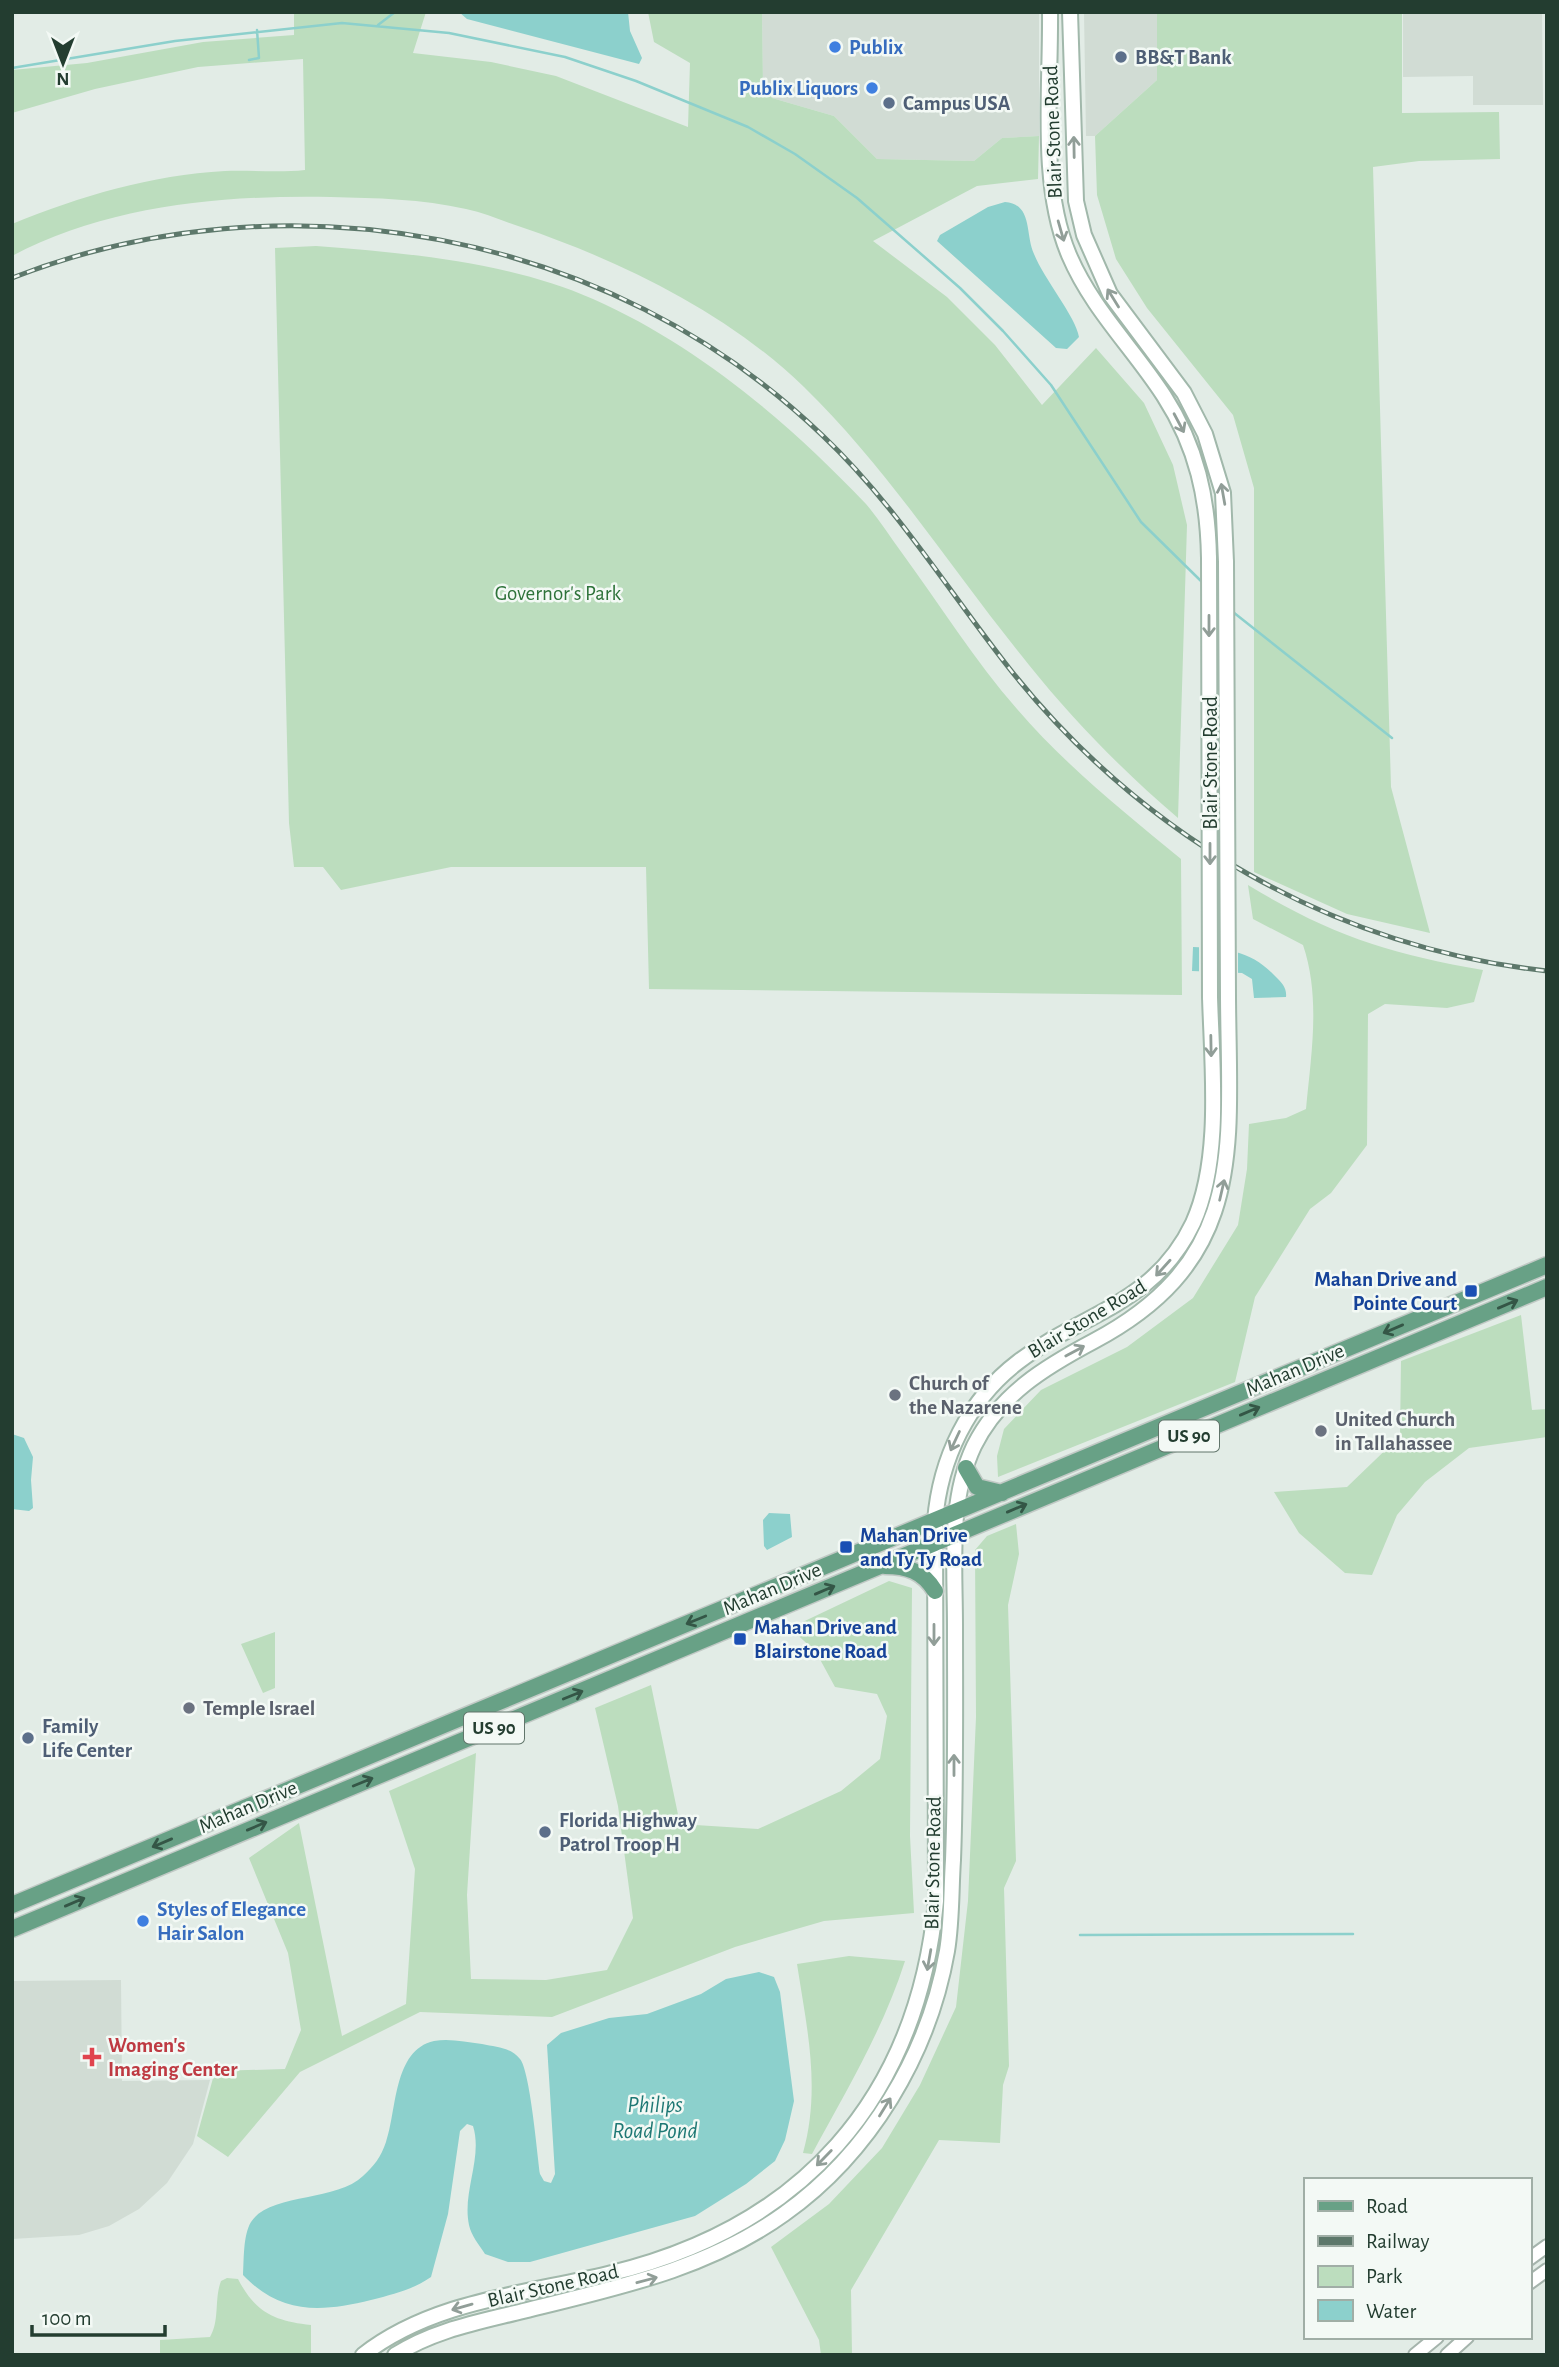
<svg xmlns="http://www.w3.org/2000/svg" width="1559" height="2367" viewBox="0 0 1559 2367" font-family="'Alegreya Sans',sans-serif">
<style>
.built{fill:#d1dcd4}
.green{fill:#bcddbe}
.water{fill:#8cd0cc}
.pier{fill:#e2ece6}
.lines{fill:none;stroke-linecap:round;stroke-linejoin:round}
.stream{stroke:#8cd0cc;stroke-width:2.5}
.tertiary-casing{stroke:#a5b4ac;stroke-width:16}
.secondary-casing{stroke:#a1b8ab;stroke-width:18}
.primary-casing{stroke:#c1c9c5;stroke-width:19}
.tertiary{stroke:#fff;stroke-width:12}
.secondary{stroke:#fff;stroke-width:14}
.primary{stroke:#68a186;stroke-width:16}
.rail-casing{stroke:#5d786b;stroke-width:5}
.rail{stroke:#f3f9f5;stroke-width:2.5;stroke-dasharray:8;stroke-linecap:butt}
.secondary-bridge-casing{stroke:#a1b8ab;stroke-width:18;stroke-linecap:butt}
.secondary-bridge{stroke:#fff;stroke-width:14}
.oneway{stroke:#919e98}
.oneway2{stroke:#345646}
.shop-dot{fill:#3f7fe0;stroke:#f3f9f5;stroke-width:2.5}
.service-dot{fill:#5c6f8a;stroke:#f3f9f5;stroke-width:2.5}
.transit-dot{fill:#1a4fb4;stroke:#f3f9f5;stroke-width:2.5}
.worship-dot{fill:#6b7280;stroke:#f3f9f5;stroke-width:2.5}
.health-dot{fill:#e0444e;stroke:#f3f9f5;stroke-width:2.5}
.labels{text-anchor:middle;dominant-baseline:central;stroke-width:5;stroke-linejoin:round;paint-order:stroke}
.shield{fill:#f3f9f5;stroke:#61756b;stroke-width:2}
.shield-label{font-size:19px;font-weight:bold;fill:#233d30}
.shop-label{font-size:21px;font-weight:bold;fill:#366cbe;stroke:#f3f9f5;text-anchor:start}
.service-label{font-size:21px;font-weight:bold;fill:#4e5e75;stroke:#f3f9f5;text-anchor:start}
.street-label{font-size:21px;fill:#233d30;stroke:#f3f9f5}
.park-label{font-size:21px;fill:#2e733a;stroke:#f3f9f5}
.transit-label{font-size:21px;font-weight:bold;fill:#164399;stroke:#f3f9f5;text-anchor:start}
.worship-label{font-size:21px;font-weight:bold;fill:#5b616d;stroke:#f3f9f5;text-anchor:start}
.health-label{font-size:21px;font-weight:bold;fill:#be3a42;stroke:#f3f9f5;text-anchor:start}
.water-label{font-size:23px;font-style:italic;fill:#1e7874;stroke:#f3f9f5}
</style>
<rect width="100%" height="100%" fill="#e2ece6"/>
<!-- built -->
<path class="built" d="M762,12h277v124l-37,2 -28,23 -97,-2 -43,-43 -62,-18 -9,-13z
M1084,12h73v68l-62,56h-9z
M1403,12h139l1,93h-70v-29l-70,1z
M121,1980l1,101 88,-1 -17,64 -26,39 -28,26 -30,17 -30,9 -67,4v-258z"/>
<!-- green -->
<path class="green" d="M294,12h132l-13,41 78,9 65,14 132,51 2,-64 -36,-21 -6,-30h114l1,73 9,13 62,18 43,43 97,2 28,-23 37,-2 -1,43 -61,7 -104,55 74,56 48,48 47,60 54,-57 48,55 29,62 14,60 -9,293c-55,-47 -104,-97 -149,-153 -75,-92 -139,-194 -225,-278 -76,-74 -183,-126 -283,-160 -18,-6 -36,-14 -55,-18 -44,-10 -90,-11 -135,-12 -108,-2 -222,8 -319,59v-32c69,-28 139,-49 213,-53 27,-1 54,2 80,-1l-2,-111 -105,8 -103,22 -83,24v-43l75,-7 116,-21 91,-7z
M1157,12h245v101l97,-1 1,47 -81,2 -46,6 18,620 39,146 -83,-19 -93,-42v-384l-21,-73 -86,-107 -31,-49 -19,-64 -2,-59 62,-56z
M316,246c92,7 192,16 277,53 104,46 195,123 273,205 13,15 24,33 36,49 38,52 73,108 115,156 48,56 107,103 164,150l1,136 -533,-6 -3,-122h-195l-110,23 -18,-23h-29l-5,-44 -14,-575z
M1248,885c82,50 142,69 235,85l-9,32 -27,6 -62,-4 -17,10 -1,131 -36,48 -21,16 -55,88 -20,85 -237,95 -1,-21 7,-27 37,-39 86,-43 66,-49 45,-73 9,-56 2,-45 37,-6 20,-9c5,-54 15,-111 -3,-164l-50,-26z
M1521,1315l11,95 15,-1v28l-78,11 -44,34 -28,33 -25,60 -27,-2 -46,-40 -25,-41 73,-5 53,-51 1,-75z
M1016,1524l3,30 -11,51 8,256 -12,27 5,178 -6,19 -3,58 -61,-3 -88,150 1,65h-31l-2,-15 -48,-93 58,-43 53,-56 38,-63 36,-78 12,-106 8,-184 -1,-167 12,-14z
M889,1581l23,7 -2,248 4,77 -90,8 -89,26 -183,70 -132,-5 -120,60 -72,85 -31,-21 18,-65 70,-2 16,-39 -13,-77 -39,-95 50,-35 43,213 64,-32 9,-135 -26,-78 87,-38 -9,142 4,84 75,1 61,-10 26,-52 -15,-112 -23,-98 56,-23 29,139 78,5 83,-38 39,-32 7,-43 -10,-22 -42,-7 -19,-35 -26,-24z
M275,1632v56l-12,5 -22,-49z
M849,1956l56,5c-22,69 -59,130 -93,193l-9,-1c18,-65 4,-124 -6,-189z
M227,2278l11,1c17,33 36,42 73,46v30h-151v-15l50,-3c10,-17 4,-38 11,-56z"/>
<!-- water -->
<path class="water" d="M459,12h169l2,19 12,27 -3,6 -172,-45z
M1005,202c28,2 20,33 29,52 10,25 42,63 45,83l-12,12 -11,-1 -119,-107 3,-6 48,-28z
M1193,947c34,1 59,4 83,30 6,6 11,11 10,20l-32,1 -2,-19 -10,-6 -50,-2z
M12,1434l12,4 9,19 -2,23 2,28 -4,3 -17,-2z
M769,1513l21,1 2,23 -25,13 -3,-4 -1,-26z
M759,1972l15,5 6,15 14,109 -9,39 -10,21 -29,23 -51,32 -165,46h-22l-23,-8c-6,-9 -14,-19 -16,-29 -7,-33 14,-67 4,-99l-6,-2 -7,7 -12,83 -17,63c-19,13 -37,17 -60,23 -49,12 -90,15 -128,-25 1,-15 0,-40 8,-53 18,-29 85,-20 112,-46 11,-10 18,-19 23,-34 11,-31 7,-92 48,-101 15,-3 32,1 48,3 14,3 28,3 38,15 10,12 17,93 20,115l4,7 7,2 4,-9 -8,-129 14,-12 48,-15 38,-4 54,-20 25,-15z"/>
<!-- pier -->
<path class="pier" d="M1199,944l39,3v29l-39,-2z"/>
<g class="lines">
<!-- stream -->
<path class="stream" d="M378,25l17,-13
M249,60l10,-2 -2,-28
M12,68l163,-27 167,-18 107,10 116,24 71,24 112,46 47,27 62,44 103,90 43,43 48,54 90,137 62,61
M1233,612l159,126
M1080,1935l273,-1"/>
<defs>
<path id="tertiary" d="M1529,2259l18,-13
M1529,2283l18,-13
M1415,2355l22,-18
M1447,2355l20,-18"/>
<path id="secondary" d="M1050,12c1,77 -11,172 19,243 23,54 64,93 95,141 33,51 44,103 45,162
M1070,12l6,189 8,34 26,59 74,99 21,41 18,59 3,69
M363,2355c69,-54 162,-61 245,-81 193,-46 309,-174 328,-373l-1,-380c5,-62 33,-121 83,-159 65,-50 136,-57 175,-139 29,-64 19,-156 17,-226
M395,2355c39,-25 84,-33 128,-44 92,-23 183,-41 261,-97 86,-61 145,-160 163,-263 5,-30 4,-61 6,-91 3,-78 2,-157 2,-235 0,-60 -7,-124 19,-179 26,-52 71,-79 120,-105 154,-82 135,-193 134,-344"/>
<path id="primary" d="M966,1468l11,19 25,6
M885,1566c22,0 38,5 50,25
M12,1905l1535,-640
M12,1929l1535,-642"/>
</defs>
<!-- tertiary casing -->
<use href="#tertiary" class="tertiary-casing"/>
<!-- secondary casing -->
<use href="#secondary" class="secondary-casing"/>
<!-- primary casing -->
<use href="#primary" class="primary-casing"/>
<!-- tertiary -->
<use href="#tertiary" class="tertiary"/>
<!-- secondary -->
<use href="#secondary" class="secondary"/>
<!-- primary -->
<use href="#primary" class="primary"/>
<defs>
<path id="rail" d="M12,278c273,-107 598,-47 810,157 73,69 125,154 187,233 133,168 323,279 538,303"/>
</defs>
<!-- rail casing -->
<use href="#rail" class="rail-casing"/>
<!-- rail -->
<use href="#rail" class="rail"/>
<defs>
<path id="secondary-bridge" d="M1209,558l1,439
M1226,562l2,435"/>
</defs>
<!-- secondary-bridge casing -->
<use href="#secondary-bridge" class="secondary-bridge-casing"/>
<!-- secondary-bridge -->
<use href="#secondary-bridge" class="secondary-bridge"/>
</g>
<!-- one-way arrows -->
<defs><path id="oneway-shaft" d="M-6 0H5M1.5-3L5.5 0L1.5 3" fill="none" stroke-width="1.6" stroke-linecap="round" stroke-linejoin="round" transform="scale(1.75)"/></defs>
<g class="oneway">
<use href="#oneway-shaft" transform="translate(1074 147) rotate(-91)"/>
<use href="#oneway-shaft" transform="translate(1061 231) rotate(74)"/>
<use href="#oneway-shaft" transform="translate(1113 298) rotate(-122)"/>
<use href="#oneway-shaft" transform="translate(1179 423) rotate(62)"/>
<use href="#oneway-shaft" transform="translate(1223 494) rotate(-100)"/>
<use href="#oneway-shaft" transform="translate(1209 626) rotate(90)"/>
<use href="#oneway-shaft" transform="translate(1210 854) rotate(90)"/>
<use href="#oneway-shaft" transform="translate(1211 1046) rotate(89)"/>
<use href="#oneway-shaft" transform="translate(1222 1190) rotate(-77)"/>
<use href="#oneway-shaft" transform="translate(1163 1268) rotate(132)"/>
<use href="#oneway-shaft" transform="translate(1075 1351) rotate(-28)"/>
<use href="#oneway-shaft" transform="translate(955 1441) rotate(115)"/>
<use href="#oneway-shaft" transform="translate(934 1635) rotate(90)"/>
<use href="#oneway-shaft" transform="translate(954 1765) rotate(-90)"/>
<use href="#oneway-shaft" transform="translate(929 1960) rotate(100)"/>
<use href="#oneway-shaft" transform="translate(885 2107) rotate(-58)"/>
<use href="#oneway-shaft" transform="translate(824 2158) rotate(134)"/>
<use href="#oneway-shaft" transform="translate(647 2280) rotate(-15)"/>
<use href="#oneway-shaft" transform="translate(462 2307) rotate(164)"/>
</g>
<g class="oneway2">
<use href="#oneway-shaft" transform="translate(1508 1304) rotate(-23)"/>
<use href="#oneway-shaft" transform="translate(1393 1329) rotate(157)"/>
<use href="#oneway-shaft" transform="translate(1250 1411) rotate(-23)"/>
<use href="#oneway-shaft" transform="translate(1017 1508) rotate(-23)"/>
<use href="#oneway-shaft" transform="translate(825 1590) rotate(-23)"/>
<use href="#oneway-shaft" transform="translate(696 1620) rotate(158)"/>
<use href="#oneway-shaft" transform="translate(573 1695) rotate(-22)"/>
<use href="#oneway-shaft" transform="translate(363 1782) rotate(-22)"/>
<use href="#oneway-shaft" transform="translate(257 1826) rotate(-23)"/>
<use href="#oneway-shaft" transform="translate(162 1843) rotate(157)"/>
<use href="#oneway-shaft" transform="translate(75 1902) rotate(-23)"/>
</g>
<!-- markers -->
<g class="shop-dot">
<circle cx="835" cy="47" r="7"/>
<circle cx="872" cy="88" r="7"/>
<circle cx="143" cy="1921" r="7"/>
</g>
<g class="service-dot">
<circle cx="1121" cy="57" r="7"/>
<circle cx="889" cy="103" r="7"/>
<circle cx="28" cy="1738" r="7"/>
<circle cx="545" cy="1832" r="7"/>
</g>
<g class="transit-dot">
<rect x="1464" y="1284" width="14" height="14" rx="3.5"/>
<rect x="839" y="1540" width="14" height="14" rx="3.5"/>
<rect x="733" y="1632" width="14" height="14" rx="3.5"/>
</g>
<g class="worship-dot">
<circle cx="895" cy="1395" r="7"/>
<circle cx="1321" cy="1431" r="7"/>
<circle cx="189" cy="1708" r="7"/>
</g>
<path class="health-dot" d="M88.5 2046.5h7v7h7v7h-7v7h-7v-7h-7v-7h7z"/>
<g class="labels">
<!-- shield labels -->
<g class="shield">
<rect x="1159" y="1420.5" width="60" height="31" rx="5"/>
<rect x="464" y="1712.5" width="60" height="31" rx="5"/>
</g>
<g class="shield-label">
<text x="1189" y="1436">US 90</text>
<text x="494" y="1728">US 90</text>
</g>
<!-- shop labels -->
<g class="shop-label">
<text x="849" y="47">Publix</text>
<text x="858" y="88" text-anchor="end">Publix Liquors</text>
<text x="157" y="1909">Styles of Elegance<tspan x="157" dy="24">Hair Salon</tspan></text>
</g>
<!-- service labels -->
<g class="service-label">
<text x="1135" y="57">BB&amp;T Bank</text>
<text x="903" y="103">Campus USA</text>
<text x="42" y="1726">Family<tspan x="42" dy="24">Life Center</tspan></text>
<text x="559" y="1820">Florida Highway<tspan x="559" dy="24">Patrol Troop H</tspan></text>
</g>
<!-- street labels -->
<g class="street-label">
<text transform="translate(1053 132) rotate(-92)">Blair Stone Road</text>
<text transform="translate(1210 763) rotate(-90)">Blair Stone Road</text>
<text transform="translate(1087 1319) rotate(-31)">Blair Stone Road</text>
<text transform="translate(1295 1370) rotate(-23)">Mahan Drive</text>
<text transform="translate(772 1589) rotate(-23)">Mahan Drive</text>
<text transform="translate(248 1807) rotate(-23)">Mahan Drive</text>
<text transform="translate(933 1863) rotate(-89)">Blair Stone Road</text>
<text transform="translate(553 2286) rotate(-13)">Blair Stone Road</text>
</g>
<!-- park labels -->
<g class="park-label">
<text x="558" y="593">Governor's Park</text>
</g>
<!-- transit labels -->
<g class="transit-label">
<text x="1457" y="1279" text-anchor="end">Mahan Drive and<tspan x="1457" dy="24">Pointe Court</tspan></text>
<text x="860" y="1535">Mahan Drive<tspan x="860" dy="24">and Ty Ty Road</tspan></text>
<text x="754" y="1627">Mahan Drive and<tspan x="754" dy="24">Blairstone Road</tspan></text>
</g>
<!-- worship labels -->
<g class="worship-label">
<text x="909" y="1383">Church of<tspan x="909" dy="24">the Nazarene</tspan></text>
<text x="1335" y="1419">United Church<tspan x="1335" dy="24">in Tallahassee</tspan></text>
<text x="203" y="1708">Temple Israel</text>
</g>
<!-- health labels -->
<g class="health-label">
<text x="108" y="2045">Women's<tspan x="108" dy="24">Imaging Center</tspan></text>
</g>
<!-- water labels -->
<g class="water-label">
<text x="655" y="2105">Philips<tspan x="655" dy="26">Road Pond</tspan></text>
</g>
</g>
<!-- border -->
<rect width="1559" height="2367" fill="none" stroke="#233d30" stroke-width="28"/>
<!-- legend -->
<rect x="1304" y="2178" width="228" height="161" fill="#f3f9f5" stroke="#a0aea6" stroke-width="2"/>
<rect x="1318" y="2201" width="35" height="10" fill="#68a186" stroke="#a0aea6" stroke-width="2"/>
<text x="1366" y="2213" font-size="21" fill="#233d30">Road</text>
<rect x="1318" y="2236" width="35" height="10" fill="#5d786b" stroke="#a0aea6" stroke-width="2"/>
<text x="1366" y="2248" font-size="21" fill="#233d30">Railway</text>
<rect x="1318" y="2266" width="35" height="21" fill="#bcddbe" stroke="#a0aea6" stroke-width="2"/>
<text x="1366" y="2283" font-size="21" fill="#233d30">Park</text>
<rect x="1318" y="2300" width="35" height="21" fill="#8cd0cc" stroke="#a0aea6" stroke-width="2"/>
<text x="1366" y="2318" font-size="21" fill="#233d30">Water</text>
<!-- north arrow -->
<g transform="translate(63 63) rotate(180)" stroke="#f3f9f5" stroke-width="5" paint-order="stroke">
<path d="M0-5L12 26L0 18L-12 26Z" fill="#233d30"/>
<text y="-10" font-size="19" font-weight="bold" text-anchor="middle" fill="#233d30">N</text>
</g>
<!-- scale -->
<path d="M32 2325v10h133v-10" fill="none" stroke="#233d30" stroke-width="3.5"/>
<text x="42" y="2325" font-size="21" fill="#233d30" stroke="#f3f9f5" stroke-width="5" paint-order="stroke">100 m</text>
</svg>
